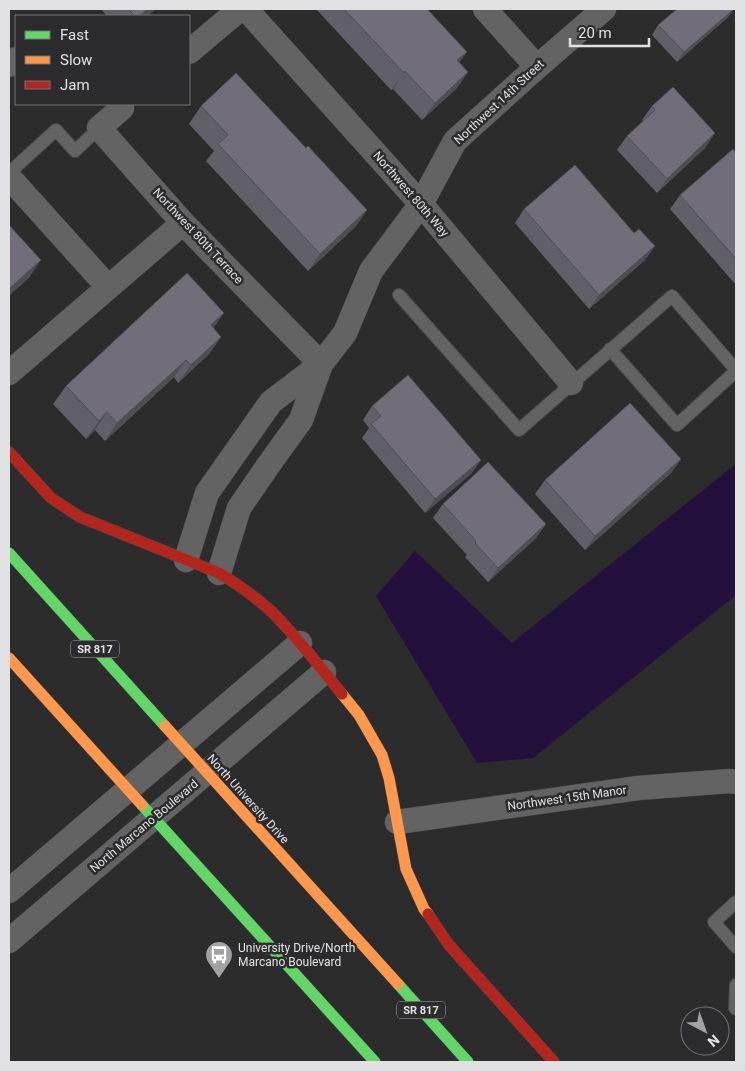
<svg xmlns="http://www.w3.org/2000/svg" width="745" height="1071" viewBox="0 0 745 1071" font-family="Roboto,sans-serif">
<style>
.water{fill:#23103c}
.lines{fill:none;stroke-linecap:round;stroke-linejoin:round}
.lane-casing{stroke:#4a4a4b;stroke-width:14}
.street-casing{stroke:#4a4a4b;stroke-width:25}
.fast-casing{stroke:#4a4a4b;stroke-width:12}
.slow-casing{stroke:#4a4a4b;stroke-width:12}
.jam-casing{stroke:#4a4a4b;stroke-width:12}
.lane{stroke:#636364;stroke-width:12}
.street{stroke:#636364;stroke-width:24}
.fast{stroke:#63d668;stroke-width:11}
.slow{stroke:#ff974d;stroke-width:11}
.jam{stroke:#b3261e;stroke-width:11}
.wall{fill:#615f68}
.shaded-wall{fill:#4f4d55}
.building{fill:#716e79;stroke:#4f4d55}
.labels{text-anchor:middle;dominant-baseline:central;stroke-width:5;stroke-linejoin:round;paint-order:stroke}
.shield{fill:#2c2b2e;stroke:#abaaad;stroke-width:1}
.shield-label{font-size:11px;font-weight:bold;fill:#e1e1e3}
.street-label{font-size:12px;fill:#e1e1e3;stroke:#2c2b2e}
.poi-label{font-size:12px;fill:#e1e1e3;stroke:#2c2b2e;text-anchor:start}
</style>
<rect width="100%" height="100%" fill="#2c2c2d"/>
<!-- water -->
<path class="water" d="M736,464v131l-203,163 -56,5 -101,-167 39,-45 97,92z"/>
<g class="lines">
<defs>
<path id="lane" d="M9,173l47,-43 19,21 24,-23
M399,295l120,135 153,-134 64,74
M610,349l67,76 59,-54
M736,902l-22,20 22,25
M736,985l-1,23 1,1"/>
<path id="street" d="M246,9l175,195 150,179
M485,9l52,58
M189,52l51,-43
M9,65l7,-6
M122,108l-23,20 84,95 138,141
M9,177l99,110
M9,373l174,-150
M186,560l21,-67 64,-91 50,-38 24,-31 26,-62 50,-67 34,-63 82,-74 67,-58
M219,573l20,-65 33,-48 29,-40 20,-56
M397,822l241,-34 92,-7 6,1
M9,891l291,-248
M9,941l315,-269"/>
<path id="fast" d="M9,553l156,173
M142,805l233,257
M398,984l70,78"/>
<path id="slow" d="M9,658l133,147
M342,694l17,21 23,40 7,23 17,91 18,40 4,5
M165,726l233,258"/>
<path id="jam" d="M9,452l42,46 29,19 139,56c18,11 37,24 53,39 25,25 47,54 70,82
M428,914l21,31 105,117"/>
</defs>
<!-- lane casing -->
<use href="#lane" class="lane-casing"/>
<!-- street casing -->
<use href="#street" class="street-casing"/>
<!-- fast casing -->
<use href="#fast" class="fast-casing"/>
<!-- slow casing -->
<use href="#slow" class="slow-casing"/>
<!-- jam casing -->
<use href="#jam" class="jam-casing"/>
<!-- lane -->
<use href="#lane" class="lane"/>
<!-- street -->
<use href="#street" class="street"/>
<!-- fast -->
<use href="#fast" class="fast"/>
<!-- slow -->
<use href="#slow" class="slow"/>
<!-- jam -->
<use href="#jam" class="jam"/>
</g>
<!-- wall -->
<path class="wall" d="M101,9h55l-9,7h-40z
M316,9h111l40,43 -8,10 9,10 -12,17 -34,31 -29,-31 -2,1z
M734,9l-7,9 -50,44 -25,-27 6,-10z
M201,106l105,42 61,62 -12,17 -47,44 -102,-110 8,-10 -25,-27z
M652,106l54,41 -49,46 -40,-43 10,-14 16,-15 -1,-1z
M736,153v132l-66,-76 10,-14z
M524,209l110,24 21,13 -10,14 -56,49 -74,-86z
M213,328l8,9 -12,17 -31,29 -4,-6 -69,64 -10,-11 -9,9 -33,-35 13,-18z
M372,406l109,54 -10,14 -46,39 -63,-75 7,-10 -6,-8z
M681,459l-10,14 -86,77 -50,-56 10,-14z
M443,504l103,20 -10,14 -48,44 -23,-25 2,-2 -34,-37z"/>
<!-- shaded-wall -->
<path class="shaded-wall" d="M148,9h8l-9,7h-8z
M734,9l-7,9 -50,44 7,-10z
M467,52l-13,17 3,-9z
M405,71l-12,18 -2,1 13,-17z
M468,72l-12,17 -34,31 13,-17z
M715,133l-9,14 -49,46 10,-14z
M367,210l-12,17 -47,44 12,-17z
M655,246l-10,14 -56,49 10,-14z
M41,260l-12,18 -20,18v-7z
M224,313l-12,17 -1,-5z
M221,337l-12,17 -31,29 13,-18z
M186,360l-12,17 -69,64 12,-18z
M107,412l-12,18 -9,9 13,-18z
M681,459l-10,14 -86,77 10,-14z
M481,460l-10,14 -46,39 10,-14z
M546,524l-10,14 -48,44 10,-14z"/>
<!-- building -->
<path class="building" d="M128,9h20l-9,7h-4z
M344,9h83l40,43 -10,8 11,12 -33,31 -30,-32 -1,2z
M677,9h57l-50,43 -26,-27z
M236,73l70,75 2,-2 59,64 -47,44 -102,-110 10,-9 -27,-29z
M673,87l42,46 -48,46 -40,-43 28,-26 -3,-4z
M733,149l3,4v106l-56,-64z
M575,165l59,68 5,-4 16,17 -56,49 -75,-86z
M9,225l32,35 -32,29z
M187,273l37,40 -13,12 10,12 -30,28 -5,-5 -69,63 -10,-11 -8,9 -33,-35z
M408,375l73,85 -46,39 -64,-75 10,-8 -9,-10z
M630,403l51,56 -86,77 -50,-56z
M488,462l58,62 -48,44 -23,-25 1,-2 -33,-37z"/>
<!-- icons -->
<defs>
<symbol id="bus-pin" viewBox="-11 -11 22 30"><path d="M0 17L-7.5 6A9.5 9.5 0 1 1 7.5 6Z" fill="#a2a2a3" stroke="#2c2b2e"/><path d="M-5-6H5V4H4V6H2V4H-2V6H-4V4H-5ZM-3.5-4V0h7V-4ZM-3.5 1.2v1.5H-2V1.2ZM2 1.2v1.5H3.5V1.2Z" fill="#fff"/></symbol>
</defs>
<g fill-rule="evenodd">
<use href="#bus-pin" x="203" y="939" width="32" height="43"/>
</g>
<g class="labels">
<!-- shield labels -->
<g class="shield">
<rect x="71" y="640.5" width="48" height="17" rx="4"/>
<rect x="397" y="1001.5" width="48" height="17" rx="4"/>
</g>
<g class="shield-label">
<text x="95" y="649">SR 817</text>
<text x="421" y="1010">SR 817</text>
</g>
<!-- street labels -->
<g class="street-label">
<text transform="translate(499 102) rotate(-43)">Northwest 14th Street</text>
<text transform="translate(411 194) rotate(49)">Northwest 80th Way</text>
<text transform="translate(198 236) rotate(47)">Northwest 80th Terrace</text>
<text transform="translate(567 798) rotate(-8)">Northwest 15th Manor</text>
<text transform="translate(248 799) rotate(48)">North University Drive</text>
<text transform="translate(144 826) rotate(-40)">North Marcano Boulevard</text>
</g>
<!-- poi labels -->
<g class="poi-label">
<text x="238" y="948">University Drive/North<tspan x="238" dy="14">Marcano Boulevard</tspan></text>
</g>
</g>
<!-- border -->
<rect width="745" height="1071" fill="none" stroke="#e1e1e3" stroke-width="20"/>
<!-- legend -->
<rect x="15" y="15" width="175" height="90" fill="#2c2b2e" stroke="#747476"/>
<rect x="25" y="31" width="25" height="8" fill="#63d668" stroke="#747476"/>
<text x="60" y="40" font-size="15" fill="#e1e1e3">Fast</text>
<rect x="25" y="56" width="25" height="8" fill="#ff974d" stroke="#747476"/>
<text x="60" y="65" font-size="15" fill="#e1e1e3">Slow</text>
<rect x="25" y="81" width="25" height="8" fill="#b3261e" stroke="#747476"/>
<text x="60" y="90" font-size="15" fill="#e1e1e3">Jam</text>
<!-- north arrow -->
<g transform="translate(705 1031) rotate(139)"><circle r="24" fill="#2c2b2e" stroke="#747476"/>
<path d="M0-4L9 19L0 12L-9 19Z" fill="#a2a2a3"/>
<text y="-8" font-size="14" font-weight="bold" text-anchor="middle" fill="#e1e1e3">N</text>
</g>
<!-- scale -->
<path d="M570 38v8h79v-8" fill="none" stroke="#e1e1e3" stroke-width="2.5"/>
<text x="578" y="38" font-size="15" fill="#e1e1e3" stroke="#2c2b2e" stroke-width="4" paint-order="stroke">20 m</text>
</svg>
